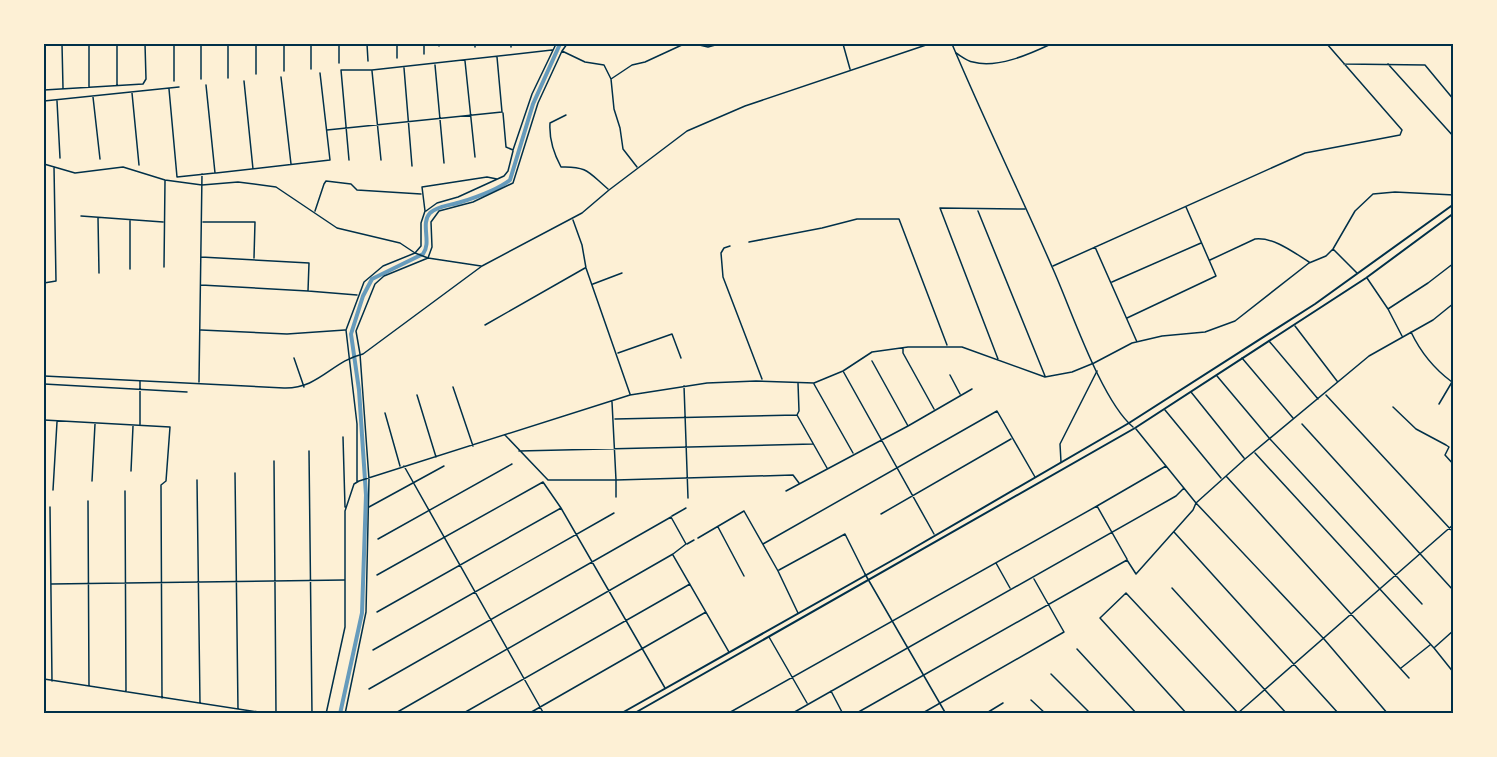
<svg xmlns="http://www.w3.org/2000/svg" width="1497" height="757" viewBox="0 0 1497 757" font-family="Montserrat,sans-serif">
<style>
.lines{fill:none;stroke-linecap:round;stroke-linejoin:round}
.canal{stroke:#669bbc;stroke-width:4}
.minor{stroke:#003049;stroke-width:1.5}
.tertiary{stroke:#003049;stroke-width:1.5}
.secondary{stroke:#003049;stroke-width:2}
.neatline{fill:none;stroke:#003049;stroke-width:2}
</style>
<rect width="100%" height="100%" fill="#fdf0d5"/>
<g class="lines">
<!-- canal -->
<path class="canal" d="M340,714l22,-101 4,-118 -7,-105 -8,-56 12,-38 9,-17 51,-25c9,-12 -3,-30 7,-41 7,-7 22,-8 31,-11 16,-5 36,-12 49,-22l23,-76 27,-60"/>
<!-- minor -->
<path class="minor" d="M62,44l1,44
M89,44v43
M117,44v41
M174,44v37
M201,44v35
M311,44v25
M367,44l1,17
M424,44v10
M439,44v2
M475,44v3
M567,44l-5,7 23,11 19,3 7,14 3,30 6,19 3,21 14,18
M695,44l13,3 11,-3
M511,47v-3
M956,53c5,3 11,8 17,9 23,7 57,-8 78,-18
M397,58v-14
M465,61l10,96
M339,63v-19
M1344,64l81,1 29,35
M1388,64l66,73
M435,65l9,98
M404,68l8,98
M284,71v-27
M372,71l9,89
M256,74v-30
M281,77l10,87
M228,78v-34
M611,79l21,-14 13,-3 39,-18
M244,81l9,88
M169,89l8,88 38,-4 -9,-88
M44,90l99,-6 3,-5 -1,-35
M132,93l7,72
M93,97l7,62
M44,101l135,-14
M57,101l3,57
M503,113l3,34 7,3 19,-56 24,-50
M566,115l-16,8c-1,15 4,31 11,44 27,-1 28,6 47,22
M327,130l175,-18 -5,-55
M349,160l-8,-90h31l180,-20
M44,164l31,9 48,-6 42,13 37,5 36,-3 38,5 61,41 63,15 15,10 13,5 53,8
M216,173l114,-13 -10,-87
M315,211l9,-27 2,-3 25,3 6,6 64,4
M426,211l11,-8 21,-6 46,-21 4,-5 5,-20
M978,211l67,165
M81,216l82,6
M98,218l1,55
M130,220v49
M573,220l9,25 4,23 44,126
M203,222h52l-1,36
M749,242l73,-14 35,-9h42l48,126
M730,246l-6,2 -3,5 2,24 39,102
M1095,247l42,95
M1333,249l24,24
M1210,260l45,-21c19,-2 38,13 54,23
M1053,266l252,-113 95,-18 2,-5 -75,-86
M164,267l1,-86
M1367,278l21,31 14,27
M1112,282l89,-39
M44,283l12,-2 -2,-114
M593,284l29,-11
M201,285l107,6 1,-28 -108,-6
M308,291l49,4
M1388,309l40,-26 26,-20
M1127,318l89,-42 -30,-69
M485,325l100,-57
M1295,326l42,55
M201,330l86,4 58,-4
M1411,332c10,21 22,36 41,50l2,-1
M1269,341l49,58
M903,348v5l31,56
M618,353l54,-19 9,24
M294,358l10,29
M1242,358l51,60
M998,359l-58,-151 85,1
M872,361l36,65
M843,371l91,163
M950,375l10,19
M1217,376l53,63 152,165
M199,382l3,-208
M798,383l1,28 -2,4 30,53
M44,384l143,8
M814,384l39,69
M684,386l4,112
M453,387l20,59
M1191,392l53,66
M417,395l19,62
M1326,395l128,138
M1439,404l13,-22
M1393,407l23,22 30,16 3,2 -4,8 9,10
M1165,410l56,68
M385,413l15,53
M615,419l182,-4
M44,420l126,7 -4,54 -5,4 1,213
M140,424v-43
M1302,424l151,166
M1136,429l60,74 128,136 64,75
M505,435l43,45h68l-4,-78
M343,437l2,70
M309,451l3,263
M519,451l294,-7
M1255,453l179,195 20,25
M274,461l2,253
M1061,462l-1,-18 37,-73
M404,466l140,248
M131,471l2,-45
M235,473l3,236
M1226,476l183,202
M197,480l3,223
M92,481l3,-57
M357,482v-58l-11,-94 18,-48 19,-16 32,-13 6,-7v-23l4,-12 -3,-24 65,-10 10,2
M53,490l4,-68
M125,491l1,200
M786,491l122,-65 64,-37
M616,497v-17l177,-5 6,8
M88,501l1,185
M1097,506l69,-40
M50,507l2,174
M369,507l75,-41
M881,514l130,-75
M672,516l14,-8
M718,527l26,49
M1174,532l165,182
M698,538l46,-27 34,60 20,42
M378,539l134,-75
M687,544l7,-4
M763,544l234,-133 38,66
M673,555l56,97
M996,563l14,25
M779,570l66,-36 20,40
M377,575l166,-93 18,26 104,180
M51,584l293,-4
M1172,588l115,126
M377,612l184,-104
M769,637l38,66
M1435,647l19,-17
M1077,649l60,65
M373,650l241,-137
M1401,668l29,-23
M1051,674l40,40
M44,679l227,35
M369,689l302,-172 15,27 -13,10 -279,160
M831,691l12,23
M1031,700l15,14
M1238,713l216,-189
M326,714l19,-87v-116l9,-27 5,-3 271,-86 77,-12 49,-2 58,2 29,-12 29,-19 36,-5h54l83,30 27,-5 22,-9 38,-20 30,-7 43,-4 30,-11 74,-58 17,-7 7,-7 22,-38 18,-17 22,-2 59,3
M345,714l21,-102 3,-133 -9,-125 -4,-23 19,-47 9,-8 44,-18 4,-11 -1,-25 8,-11 34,-9 40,-19 25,-80 24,-52
M462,714l228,-130
M528,714l178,-102
M727,714l370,-208 30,53
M791,714l385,-218 8,-8
M855,714l272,-154 9,14 57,-64 3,-7 49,-44 124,-103 64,-36 21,-17
M921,714l143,-82 -30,-53
M985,714l18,-11
M1187,714l-87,-96 26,-25 113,121"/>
<!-- tertiary -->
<path class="tertiary" d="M843,44l7,25
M952,44c32,76 68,149 101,225 18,40 48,131 80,158
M44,376l240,12c35,1 48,-27 79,-34l119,-88 100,-53 27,-23 78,-59 58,-25 184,-62
M865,574l81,140
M1450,714l4,-1"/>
<!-- secondary -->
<path class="secondary" d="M620,714l280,-158 229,-133 186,-119 139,-100
M633,714l502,-286 231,-150 88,-65"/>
</g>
<!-- border -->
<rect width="1497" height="757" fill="none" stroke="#fdf0d5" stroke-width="90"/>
<rect x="45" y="45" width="1407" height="667" class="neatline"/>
</svg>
